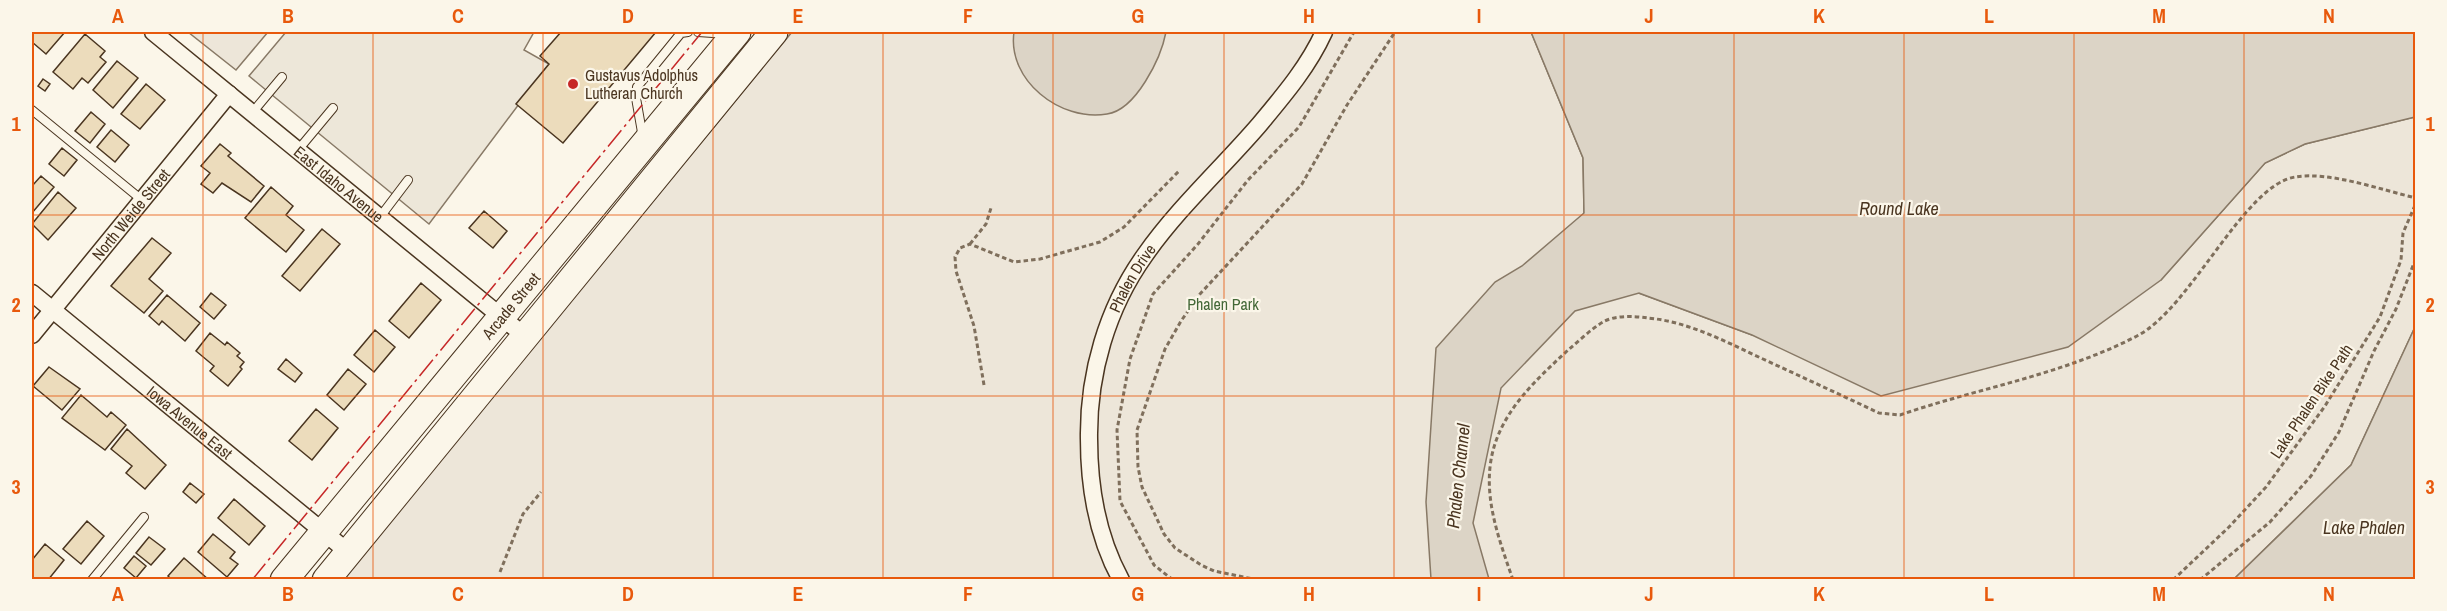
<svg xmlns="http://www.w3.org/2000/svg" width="2447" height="611" viewBox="0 0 2447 611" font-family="'Archivo Narrow',sans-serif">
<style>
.green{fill:#ede6d9;stroke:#887966;stroke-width:1.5}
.parking{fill:#ede7d9;stroke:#887966;stroke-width:1.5}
.water{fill:#dcd4c6;stroke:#887966;stroke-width:1.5}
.building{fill:#ecdcbc;stroke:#4a3520;stroke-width:1.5}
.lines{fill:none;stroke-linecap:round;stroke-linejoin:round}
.service-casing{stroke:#4a3520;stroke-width:10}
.minor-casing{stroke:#4a3520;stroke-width:19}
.primary-casing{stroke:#4a3520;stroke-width:29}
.path{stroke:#7f6f5c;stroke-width:3;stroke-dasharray:4.5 3;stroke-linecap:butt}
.service{stroke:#fbf6e9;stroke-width:8}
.minor{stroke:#fbf6e9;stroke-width:16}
.primary{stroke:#fbf6e9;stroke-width:27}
.power{stroke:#c62828;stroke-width:1.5;stroke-dasharray:21 4.5 3 4.5;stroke-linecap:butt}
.grid{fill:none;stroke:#e8590c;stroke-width:1.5;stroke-opacity:0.55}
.poi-dot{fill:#c62828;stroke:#fbf6e9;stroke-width:2}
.labels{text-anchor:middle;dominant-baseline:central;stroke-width:4.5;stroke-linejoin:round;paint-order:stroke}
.poi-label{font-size:16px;fill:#4a3520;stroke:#fbf6e9;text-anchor:start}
.street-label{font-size:16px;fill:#4a3520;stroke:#fbf6e9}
.park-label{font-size:16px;fill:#436837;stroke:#fbf6e9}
.water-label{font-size:18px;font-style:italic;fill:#4a3520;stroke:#fbf6e9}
.neatline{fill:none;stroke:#e8590c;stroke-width:2}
.grid-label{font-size:20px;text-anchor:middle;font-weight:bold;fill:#e8590c}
</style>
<rect width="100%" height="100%" fill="#fbf6e9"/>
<!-- green -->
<path class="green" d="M188,32h80l-32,38z
M792,32h739l52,126 1,55 54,80 114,42 409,-55 104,-117 40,-19 110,-27v210l-64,138 -117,114 -1893,1z"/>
<!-- parking -->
<path class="parking" d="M286,32h248l-10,18 25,14 -120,160 -180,-148z"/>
<!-- water -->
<path class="water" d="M1014,32h152c-5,26 -30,78 -59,82 -47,8 -100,-34 -93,-82z
M1531,32h884v85l-110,27 -40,19 -104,117 -93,67 -187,49 -129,-61 -113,-42 -64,18 -74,77 -28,135 16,56h-58l-5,-77 10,-154 59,-66 27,-16 62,-53 -1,-55z
M2415,327v252h-181l117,-114z"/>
<!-- building -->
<path class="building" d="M32,32h33l-19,22 -14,-12z
M561,32h95l-93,111 -47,-39 33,-40 -9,-8z
M85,34l20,17 -5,6 6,5 -18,21 -6,-5 -9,11 -20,-17z
M117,61l21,17 -25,30 -20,-18z
M43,79l7,5 -5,7 -7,-5z
M146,84l19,16 -25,29 -19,-15z
M91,112l14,12 -15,19 -15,-12z
M111,130l18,15 -14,17 -18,-15z
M220,144l11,9 -3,3 36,30 -13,16 -29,-19 -9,10 -12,-9 9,-11 -9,-7z
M62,148l15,12 -13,16 -15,-12z
M41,176l13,11 -22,26v-27z
M271,187l22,19 -7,9 18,15 -18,22 -41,-34z
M58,192l18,16 -28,32 -16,-16z
M484,211l23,20 -14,17 -24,-20z
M322,229l18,15 -40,47 -18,-15z
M152,238l19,15 -22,26 14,12 -19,22 -33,-27z
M421,283l20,17 -32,38 -20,-17z
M211,293l15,12 -12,14 -14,-12z
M167,295l33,28 -15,18 -23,-20 -3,4 -10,-9z
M375,330l20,17 -21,25 -20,-17z
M210,333l15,12 2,-3 13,11 -3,3 7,6 -4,5 2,2 -14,17 -18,-15 4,-5 -18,-15z
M286,359l16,14 -7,9 -17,-13z
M49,367l31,22 -18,21 -29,-24z
M348,369l18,15 -22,26 -17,-15z
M81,395l26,22 4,-5 15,13 -21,25 -43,-32z
M316,409l22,19 -26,32 -23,-19z
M127,429l39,36 -21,24 -19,-16 6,-7 -21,-17z
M190,483l14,11 -8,9 -13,-11z
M234,499l31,27 -16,19 -31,-27z
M87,521l17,15 -23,28 -18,-15z
M213,534l22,18 -5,6 8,6 -11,13 -29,-25z
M149,537l16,12 -14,16 -15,-12z
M45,544l19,16 -16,20h-16v-20z
M134,556l12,10 -10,12 -12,-10z
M184,558l25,22h-37l-4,-4z"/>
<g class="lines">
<defs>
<path id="service" d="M698,32l30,2
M32,110l110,90
M252,113l30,-36
M643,138l-7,-40 1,-11 44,-54 7,-1
M298,150l35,-42
M380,217l28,-37
M92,580l52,-63"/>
<g id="minor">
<path id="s1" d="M153,32l373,305"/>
<path id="s2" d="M32,293l316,259"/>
<path id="s3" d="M32,335l197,-241"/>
<path id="s4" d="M1121,580c-24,-44 -32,-92 -32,-141 -1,-65 18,-131 56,-184 33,-47 77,-87 114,-130 25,-30 49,-58 65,-93"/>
</g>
<g id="primary">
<path id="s5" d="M284,580l453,-548"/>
<path d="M326,580l448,-548"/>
</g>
</defs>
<!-- service casing -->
<use href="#service" class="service-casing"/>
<!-- minor casing -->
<use href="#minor" class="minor-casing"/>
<!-- primary casing -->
<use href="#primary" class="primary-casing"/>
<!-- path -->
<path class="path" d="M970,244l16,-20 5,-16
M984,385l-10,-59 -18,-55 -1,-14 5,-9 10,-4 44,18 26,-3 60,-17 24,-15 55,-56
M500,572l23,-58 18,-22
M1173,580l-19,-15 -34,-64 -3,-71 13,-71 23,-65 45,-50 50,-64 51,-53 55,-95
M1258,580l-44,-9 -13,-6 -26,-17 -11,-14 -22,-47 -4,-20 -1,-37 28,-81 16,-28 19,-27 102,-110 45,-79 48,-73
M1513,580c-13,-38 -29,-79 -22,-120 8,-47 44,-79 77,-110 11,-9 23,-21 35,-28 12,-7 32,-6 45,-4 42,4 78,24 115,41 39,18 78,36 116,54l21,2c78,-27 162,-40 237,-79 54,-28 107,-151 158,-159 34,-6 87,13 121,21
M2173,580l56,-53 37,-40 59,-81 55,-89 21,-57 2,-27 13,-30
M2200,580l70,-58 41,-46 28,-44 35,-81 22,-42 20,-51"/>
<!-- service -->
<use href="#service" class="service"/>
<!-- minor -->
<use href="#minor" class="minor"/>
<!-- primary -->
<use href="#primary" class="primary"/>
<!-- power -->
<path class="power" d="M252,580l450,-548"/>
</g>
<!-- grid -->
<path class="grid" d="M203,32v548M373,32v548M543,32v548M713,32v548M883,32v548M1053,32v548M1224,32v548M1394,32v548M1564,32v548M1734,32v548M1904,32v548M2074,32v548M2244,32v548M32,215h2384M32,396h2384"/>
<!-- markers -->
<circle class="poi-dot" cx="573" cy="84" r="6"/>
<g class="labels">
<!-- poi labels -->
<g class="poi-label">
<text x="585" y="75">Gustavus Adolphus<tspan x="585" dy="18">Lutheran Church</tspan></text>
</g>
<!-- street labels -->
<g class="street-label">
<text stroke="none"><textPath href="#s1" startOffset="240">East Idaho Avenue</textPath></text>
<text stroke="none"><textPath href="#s3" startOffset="156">North Weide Street</textPath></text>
<text stroke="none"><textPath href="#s4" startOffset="315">Phalen Drive</textPath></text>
<text stroke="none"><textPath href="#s5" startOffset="356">Arcade Street</textPath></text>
<text transform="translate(2311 401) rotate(-56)">Lake Phalen Bike Path</text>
<text stroke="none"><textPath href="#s2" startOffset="204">Iowa Avenue East</textPath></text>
</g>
<!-- park labels -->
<g class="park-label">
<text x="1223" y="304">Phalen Park</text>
</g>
<!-- water labels -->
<g class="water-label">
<text x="1899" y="208">Round Lake</text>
<text transform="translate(1458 476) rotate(-84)">Phalen Channel</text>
<text x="2364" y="527">Lake Phalen</text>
</g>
</g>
<!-- border -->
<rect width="2447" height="611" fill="none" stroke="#fbf6e9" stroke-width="66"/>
<rect x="33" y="33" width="2381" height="545" class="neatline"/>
<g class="grid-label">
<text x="118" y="23">A</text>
<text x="288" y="23">B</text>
<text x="458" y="23">C</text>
<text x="628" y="23">D</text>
<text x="798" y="23">E</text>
<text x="968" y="23">F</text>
<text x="1138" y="23">G</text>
<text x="1309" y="23">H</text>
<text x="1479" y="23">I</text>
<text x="1649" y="23">J</text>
<text x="1819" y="23">K</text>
<text x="1989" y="23">L</text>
<text x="2159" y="23">M</text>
<text x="2329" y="23">N</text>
<text x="16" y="131">1</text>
<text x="2430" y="131">1</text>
<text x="16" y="312">2</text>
<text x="2430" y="312">2</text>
<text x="16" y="494">3</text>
<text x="2430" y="494">3</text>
<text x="118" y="601">A</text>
<text x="288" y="601">B</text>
<text x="458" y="601">C</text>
<text x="628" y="601">D</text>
<text x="798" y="601">E</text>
<text x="968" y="601">F</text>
<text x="1138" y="601">G</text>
<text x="1309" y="601">H</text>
<text x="1479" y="601">I</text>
<text x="1649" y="601">J</text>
<text x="1819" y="601">K</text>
<text x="1989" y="601">L</text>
<text x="2159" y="601">M</text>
<text x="2329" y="601">N</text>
</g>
</svg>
